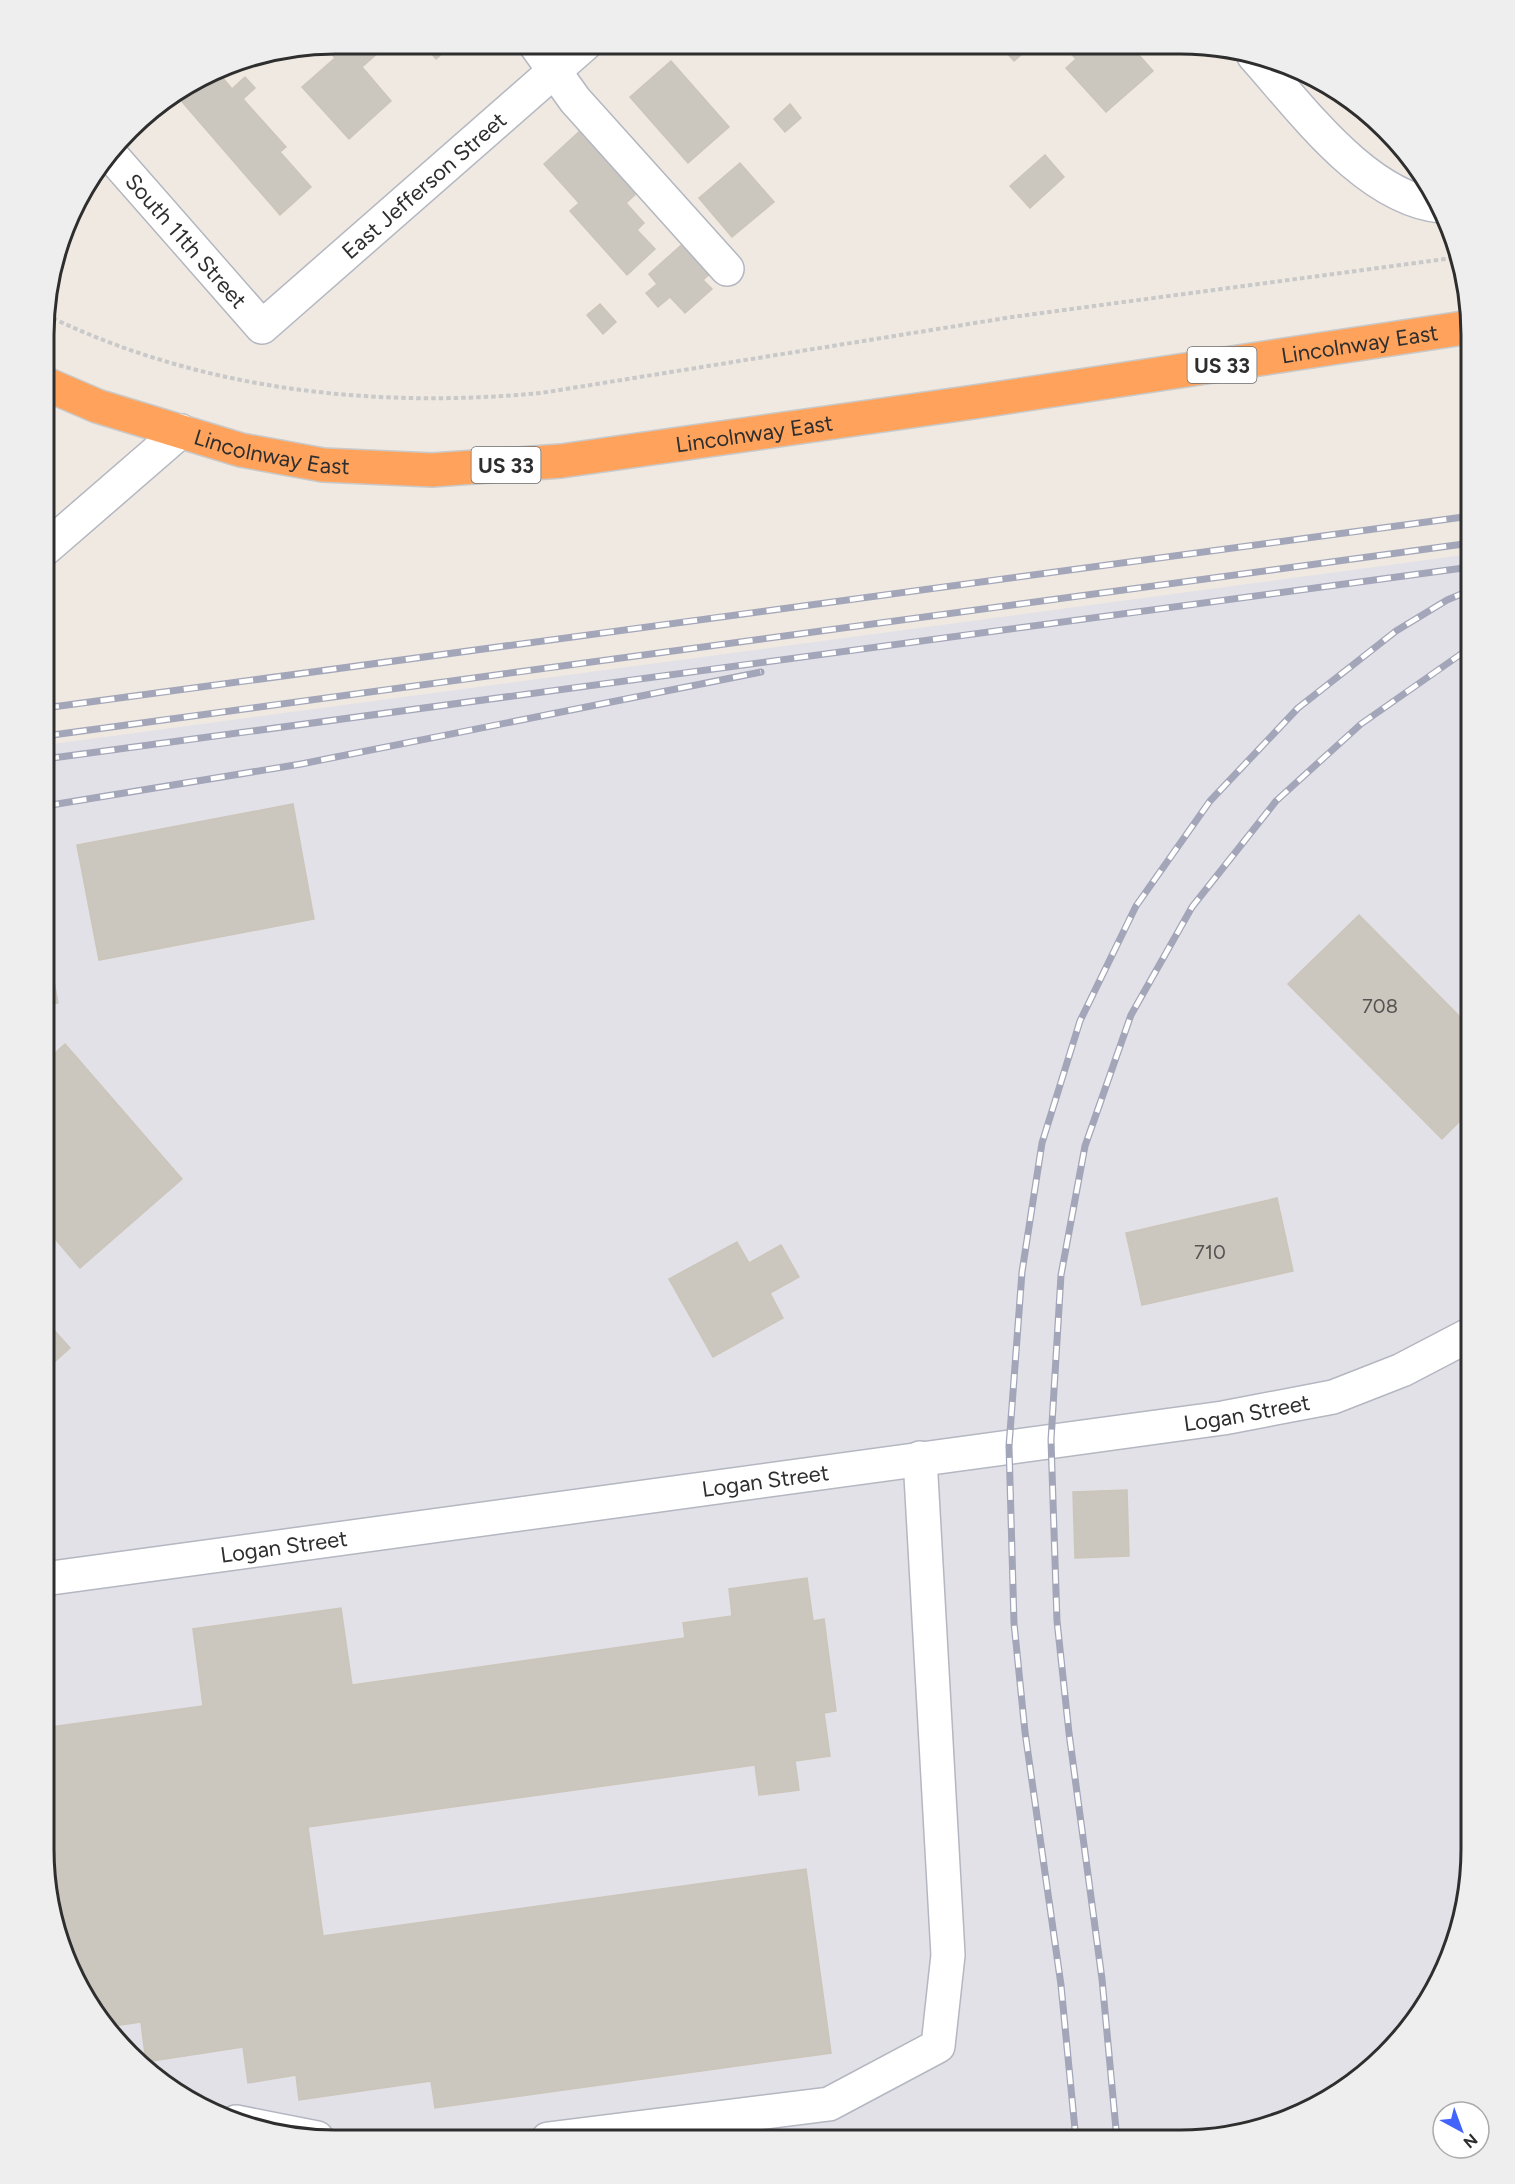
<svg xmlns="http://www.w3.org/2000/svg" width="1515" height="2184" viewBox="0 0 1515 2184" font-family="Figtree,sans-serif">
<style>
.industrial{fill:#e3e1e8}
.building{fill:#cbc7bf;stroke:#cbc5ba;stroke-width:1.5}
.lines{fill:none;stroke-linecap:round;stroke-linejoin:round}
.minor-casing{stroke:#b4b7c1;stroke-width:36}
.highway-casing{stroke:#c9c9c9;stroke-width:36}
.path{stroke:#c9c9c9;stroke-width:4;stroke-dasharray:4.5 3;stroke-linecap:butt}
.minor{stroke:#fff;stroke-width:33}
.highway{stroke:#ffa35c;stroke-width:33}
.rail-casing{stroke:#a3a6b8;stroke-width:7}
.rail{stroke:#fff;stroke-width:4.5;stroke-dasharray:14;stroke-linecap:butt}
.labels{text-anchor:middle;dominant-baseline:central;stroke-width:5;stroke-linejoin:round;paint-order:stroke}
.number-label{font-size:20px;fill:#555452}
.shield{fill:#fff;stroke:#6d6d6d;stroke-width:1.5}
.shield-label{font-size:21px;font-weight:bold;fill:#2e2e2e}
.street-label{font-size:22px;fill:#2e2e2e;stroke:#fff}
.rim{fill:none;stroke:#2e2e2e;stroke-width:3}
</style>
<rect width="100%" height="100%" fill="#efe9e1"/>
<!-- industrial -->
<path class="industrial" d="M1471,554v1314l-15,75 -34,68 -50,57 -64,43 -128,29 -882,-2 -57,-13 -68,-34 -57,-50 -43,-64 -29,-128 1,-1104z"/>
<!-- building -->
<path class="building" d="M335,44h53l-26,23 29,34 -42,38 -47,-52 33,-29 -11,-13z
M423,44h30l-17,15z
M1000,45l31,1 -17,15z
M1064,46h67l22,25 -47,41 -40,-44 10,-9z
M671,61l58,66 -41,36 -58,-66z
M237,62l1,1 -16,14 10,12 13,-12 10,11 -12,11 43,48 -6,5 31,35 -31,28 -103,-119z
M790,104l11,14 -16,14 -11,-13z
M582,129l56,63 -12,11 18,20 -7,7 18,19 -28,26 -57,-64 9,-8 -35,-39z
M1045,155l19,22 -34,31 -20,-22z
M740,163l34,39 -42,35 -33,-39z
M687,240l27,30 -11,10 9,9 -27,24 -15,-16 -12,10 -12,-14 11,-9 -8,-10z
M600,304l16,18 -13,12 -16,-19z
M293,804l21,115 -215,41 -22,-115z
M1359,915l112,113v82l-29,29 -154,-155z
M45,935l13,68 -13,2z
M65,1044l117,135 -102,89 -35,-41v-165z
M1277,1198l16,73 -151,34 -16,-72z
M737,1242l12,21 32,-18 18,32 -29,16 13,25 -70,39 -44,-78z
M44,1319l26,29 -26,23z
M1127,1490l2,66 -54,2 -2,-66z
M807,1578l6,43 11,-2 12,92 -12,2 6,43 -35,5 4,29 -40,5 -4,-30 -447,62 15,109 483,-67 25,184 -396,55 -4,-27 -132,19 -3,-25 -48,8 -5,-36 -97,15 -5,-40 -34,5 -34,-50 -29,-128v-121l159,-22 -10,-77 148,-21 11,77 333,-47 -2,-15 49,-7 -3,-27z"/>
<g class="lines">
<defs>
<g id="minor">
<path d="M535,44l40,56 152,169"/>
<path d="M1254,56c47,52 112,143 187,150"/>
<path id="s1" d="M111,155l151,172 323,-283"/>
<path d="M46,548l135,-117"/>
<path id="s2" d="M44,1579l1179,-161 110,-21 69,-27 69,-36"/>
<path d="M236,2122l81,16"/>
<path d="M548,2139l281,-35 109,-58 10,-91 -28,-497"/>
</g>
<g id="highway">
<path id="s3" d="M46,384l51,22 144,44 82,15 109,5 129,-9 413,-59 496,-75"/>
</g>
</defs>
<!-- minor casing -->
<use href="#minor" class="minor-casing"/>
<!-- highway casing -->
<use href="#highway" class="highway-casing"/>
<!-- path -->
<path class="path" d="M46,315c154,75 326,94 495,78l471,-76 441,-59"/>
<!-- minor -->
<use href="#minor" class="minor"/>
<!-- highway -->
<use href="#highway" class="highway"/>
<defs>
<path id="rail" d="M45,708l1426,-192
M45,736l1426,-193
M45,759l1426,-192
M45,806l256,-42 460,-92
M1076,2140l-15,-155 -36,-253 -11,-109 -5,-177 13,-174 20,-129 38,-122 56,-115 74,-105 88,-93 98,-77 51,-31 24,-10
M1117,2140l-15,-161 -33,-246 -12,-112 -6,-181 10,-165 24,-129 46,-131 61,-108 84,-106 85,-77 110,-77"/>
</defs>
<!-- rail casing -->
<use href="#rail" class="rail-casing"/>
<!-- rail -->
<use href="#rail" class="rail"/>
</g>
<g class="labels">
<!-- number labels -->
<g class="number-label">
<text x="1380" y="1006">708</text>
<text x="1210" y="1252">710</text>
</g>
<!-- shield labels -->
<g class="shield">
<rect x="1187.5" y="347" width="69" height="36" rx="4.5"/>
<rect x="471.5" y="447" width="69" height="36" rx="4.5"/>
</g>
<g class="shield-label">
<text x="1222" y="365">US 33</text>
<text x="506" y="465">US 33</text>
</g>
<!-- street labels -->
<g class="street-label">
<text stroke="none"><textPath href="#s1" startOffset="444">East Jefferson Street</textPath></text>
<text stroke="none"><textPath href="#s1" startOffset="114">South 11th Street</textPath></text>
<text stroke="none"><textPath href="#s3" startOffset="1335">Lincolnway East</textPath></text>
<text stroke="none"><textPath href="#s3" startOffset="723">Lincolnway East</textPath></text>
<text stroke="none"><textPath href="#s3" startOffset="237">Lincolnway East</textPath></text>
<text stroke="none"><textPath href="#s2" startOffset="1214">Logan Street</textPath></text>
<text stroke="none"><textPath href="#s2" startOffset="728">Logan Street</textPath></text>
<text stroke="none"><textPath href="#s2" startOffset="242">Logan Street</textPath></text>
</g>
</g>
<!-- crop -->
<path d="M0 0H1515V2184H0ZM335 54H1180A281 281 0 0 1 1461 335V1849A281 281 0 0 1 1180 2130H335A281 281 0 0 1 54 1849V335A281 281 0 0 1 335 54Z" fill="#eee" fill-rule="evenodd"/>
<path class="rim" d="M335 54H1180A281 281 0 0 1 1461 335V1849A281 281 0 0 1 1180 2130H335A281 281 0 0 1 54 1849V335A281 281 0 0 1 335 54Z"/>
<!-- north arrow -->
<g transform="translate(1461 2130) rotate(139)"><circle r="28" fill="#ffffff" stroke="#ababab" stroke-width="1.5"/>
<path d="M0-4.5L10 22L0 15L-10 22Z" fill="#4264fb"/>
<text y="-9" font-size="16" font-weight="bold" text-anchor="middle" fill="#2e2e2e">N</text>
</g>
</svg>
